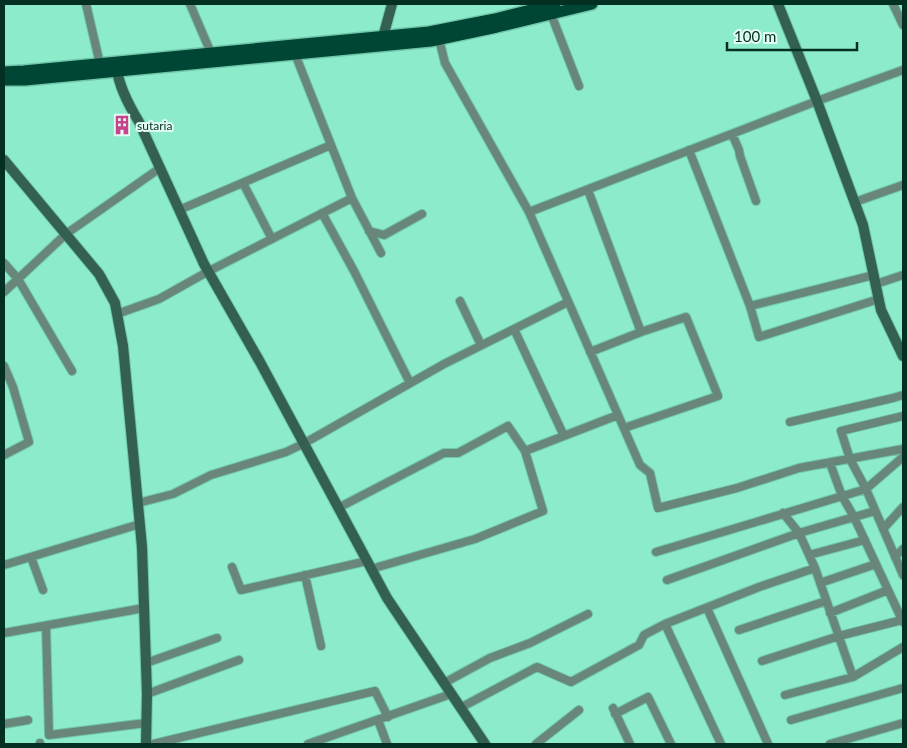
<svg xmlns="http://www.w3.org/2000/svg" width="907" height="748" viewBox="0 0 907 748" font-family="Lato,sans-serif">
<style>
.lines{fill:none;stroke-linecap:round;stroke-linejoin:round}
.street-casing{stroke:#70c6a9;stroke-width:10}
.secondary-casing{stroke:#70c6a9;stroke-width:12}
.primary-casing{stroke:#70c6a9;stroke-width:14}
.street{stroke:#69867b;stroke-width:8}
.secondary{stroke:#346052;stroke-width:10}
.primary{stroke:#004635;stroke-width:11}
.labels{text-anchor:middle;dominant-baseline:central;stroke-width:4;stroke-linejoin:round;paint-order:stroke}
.poi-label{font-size:12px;fill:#043024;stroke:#e2fdf2;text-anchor:start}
</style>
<rect width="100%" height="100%" fill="#8bebca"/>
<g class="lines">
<defs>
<path id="street" d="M86,4l14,60
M190,4l21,49
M893,4l10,21
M551,14l28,72
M438,35l7,28 84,149
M295,54l57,144 29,55
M903,70l-86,31 -288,111 111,253 10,8 8,35 79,-20 62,-20 104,-19
M732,134l7,16 1,6 16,45
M689,150l61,156
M243,183l29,56
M588,190l53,142 -51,20
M855,202l48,-17
M179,210l152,-65
M322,213l32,58 56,112
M369,231l15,4 38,-21
M4,263l14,16 54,92
M874,275l-124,31 9,31 120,-38
M876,284l27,-9
M4,292l62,-58 94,-66
M460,301l21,44
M117,314l42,-15 50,-28 143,-73
M514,329l50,107
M4,366l9,21 16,55 -25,13
M903,416l-62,15 9,28 16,30 37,86
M790,422l103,-24 10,-3
M624,428l94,-32 -32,-79 -45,15
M830,463l12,33 12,21 49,105
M138,503l35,-9 38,-19 75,-23 17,-8 141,-80 124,-62
M338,508l106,-55h14l50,-27 17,25 93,-36
M883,529l20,-22
M656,552l210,-63 37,-32
M809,555l56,-15
M31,557l12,33
M895,557l8,-8
M4,565l136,-41
M232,567l9,23 126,-29
M815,568l-16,-35 76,-22
M371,569l104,-30 68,-28 -18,-60
M305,575l16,71
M667,580l132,-47 -16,-20
M820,583l56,-19
M707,608l61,136
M830,613l58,-23
M46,626l3,109 97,-12
M739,630l87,-29
M4,633l140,-25
M762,661l77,-25 63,-16
M146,663l71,-25
M444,683l46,-25 40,-15 58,-29
M147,694l92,-34
M785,695l68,-18 50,-30
M460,708l77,-41 34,15 68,-37 5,-10 21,-11
M613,708l17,36
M615,714l33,-17 23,47
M378,720l9,24
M791,720l112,-32
M4,724l24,-4
M40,744v-1
M153,744l222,-53 13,26
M308,744l143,-50
M536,744l43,-34
M721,744l-56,-120 94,-37 56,-19 38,109
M830,744l73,-21"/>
<path id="secondary" d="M778,4l39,97 46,124 18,85 22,46
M383,37l9,-33
M116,64c2,21 12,40 23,58l65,142 56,98 127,236 98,146
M4,160l95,114 16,29 8,43 19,201 5,147 -1,50"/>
<path id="primary" d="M4,72l20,-1 405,-39 66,-13 60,-15
M4,80h21l406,-39 66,-14 95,-23"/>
</defs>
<!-- street casing -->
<use href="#street" class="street-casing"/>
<!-- secondary casing -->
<use href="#secondary" class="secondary-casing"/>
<!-- primary casing -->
<use href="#primary" class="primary-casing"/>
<!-- street -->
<use href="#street" class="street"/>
<!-- secondary -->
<use href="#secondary" class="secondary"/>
<!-- primary -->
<use href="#primary" class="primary"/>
</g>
<!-- icons -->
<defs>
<symbol id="building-bare" viewBox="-9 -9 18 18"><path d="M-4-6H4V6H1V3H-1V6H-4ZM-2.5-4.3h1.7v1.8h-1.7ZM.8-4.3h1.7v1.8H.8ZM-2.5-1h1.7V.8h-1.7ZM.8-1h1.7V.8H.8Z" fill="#c6448c" stroke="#e2fdf2" stroke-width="2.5" paint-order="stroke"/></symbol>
</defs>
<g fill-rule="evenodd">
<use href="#building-bare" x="108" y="111" width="28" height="28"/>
</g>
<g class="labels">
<!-- poi labels -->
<g class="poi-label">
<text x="137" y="125">sutaria</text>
</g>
</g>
<!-- border -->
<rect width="907" height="748" fill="none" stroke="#043024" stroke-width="10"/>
<!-- scale -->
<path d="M727 42v8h130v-8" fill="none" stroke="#043024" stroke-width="2.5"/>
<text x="734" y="42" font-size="15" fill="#043024" stroke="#e2fdf2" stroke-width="4" paint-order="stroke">100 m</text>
</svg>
